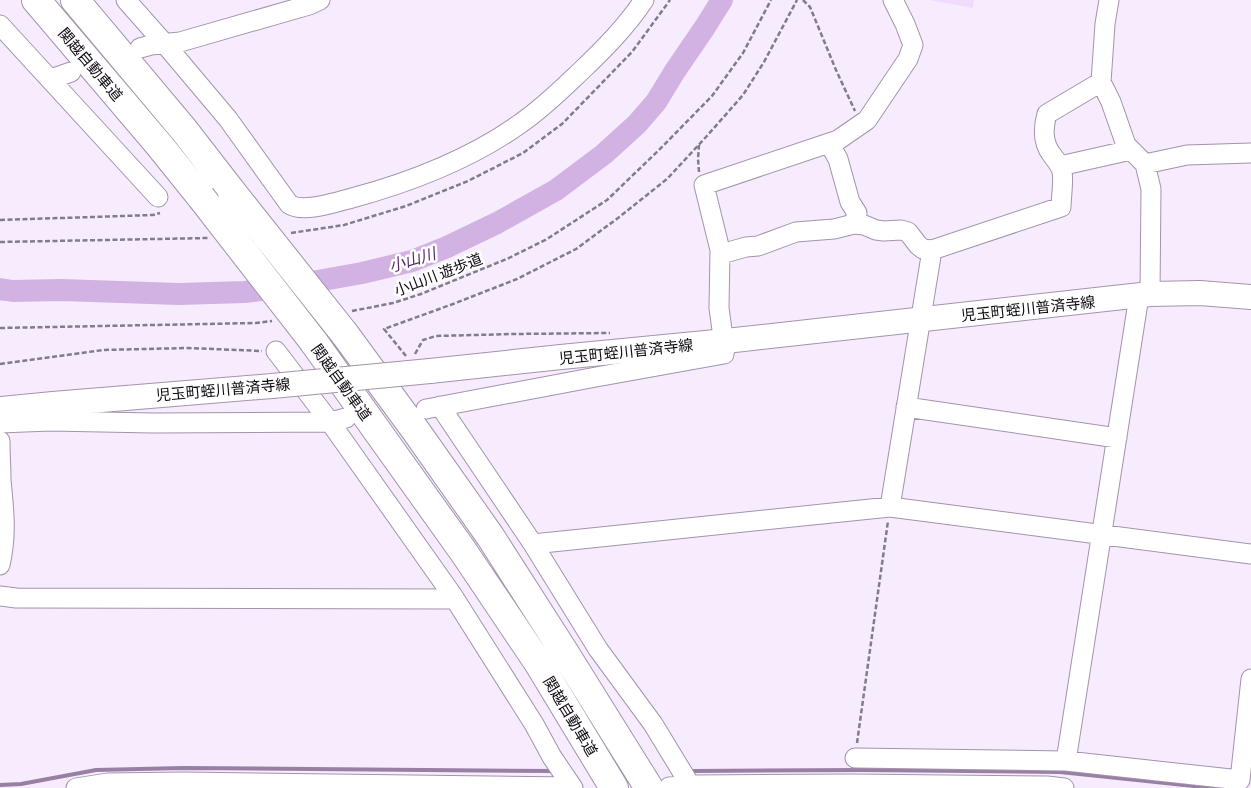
<svg xmlns="http://www.w3.org/2000/svg" width="1251" height="788" viewBox="0 0 1251 788" font-family="Commissioner,'Noto Sans JP',sans-serif">
<style>
.built{fill:#f1dbfd}
.lines{fill:none;stroke-linecap:round;stroke-linejoin:round}
.stream{stroke:#987fa4;stroke-width:4}
.river{stroke:#d2b2e3;stroke-width:22}
.minor-casing{stroke:#a393ac;stroke-width:21}
.major-casing{stroke:#a393ac;stroke-width:26}
.highway-casing{stroke:#a393ac;stroke-width:30}
.path{stroke:#837b88;stroke-width:2.5;stroke-dasharray:5 2.5;stroke-linecap:butt}
.minor{stroke:#fff;stroke-width:19}
.major{stroke:#fff;stroke-width:24}
.highway{stroke:#fff;stroke-width:28}
.major-bridge-casing{stroke:#a393ac;stroke-width:26;stroke-linecap:butt}
.highway-bridge-casing{stroke:#a393ac;stroke-width:30;stroke-linecap:butt}
.major-bridge{stroke:#fff;stroke-width:24}
.highway-bridge{stroke:#fff;stroke-width:28}
.labels{text-anchor:middle;dominant-baseline:central;stroke-width:5;stroke-linejoin:round;paint-order:stroke}
.street-label{font-size:15px;fill:#0f0912;stroke:#fefefe}
.water-label{font-size:16px;font-style:italic;fill:#542c67;stroke:#fefefe}
</style>
<rect width="100%" height="100%" fill="#f7ecfd"/>
<!-- built -->
<path class="built" d="M929,0h45l-1,8z"/>
<g class="lines">
<!-- stream -->
<path class="stream" d="M694,771l167,-1 199,2 153,16
M0,785l21,-1 75,-14 87,-2 371,3"/>
<!-- river -->
<path class="river" d="M0,289l13,2 48,-1 118,4 66,-2 45,-6 72,-13 50,-12 35,-14 50,-24 59,-33 48,-36 33,-30 19,-22 19,-31 30,-44 17,-27"/>
<defs>
<path id="minor" d="M126,0l38,43 64,76 61,85c14,10 47,-2 63,-6 59,-16 119,-39 169,-75 22,-15 41,-34 60,-52 23,-22 45,-44 63,-71
M1109,0l-4,24 -4,58 10,20 15,43 19,19 6,25 -1,105
M0,25l158,172
M140,48l11,-3 29,-3 129,-37 11,-5
M51,79l20,-7
M829,143l9,16 12,43 7,11 -3,11
M1145,164l42,-9 64,-2
M1060,166l71,-16
M721,254l25,-7 12,-1 38,-14 38,-3 20,-5 10,1 12,5 8,1 17,-1 7,2 10,13 5,4 9,1
M276,351l54,71 123,174 81,128 18,33 21,31
M440,406l93,138 65,105 55,75 39,64
M906,407l211,31
M426,409l170,-32 128,-23 2,-13 -4,-11 -3,-22 1,-58 -16,-65 134,-45 29,-20 41,-61 5,-14 -8,-21 -12,-24
M0,423l50,-2 103,2 177,-1 16,-4
M0,441c0,13 1,26 1,39 3,31 6,54 -1,85
M890,507l42,-257 129,-43c0,-9 3,-27 1,-35 -1,-6 -6,-12 -10,-17 -10,-13 -9,-27 -5,-41l54,-32
M533,544l357,-37 361,47
M0,596l16,2 439,1
M855,758l211,3 174,19 11,-101
M1066,761l73,-465
M669,787l22,-2 162,-1 194,2 17,2
M76,788l32,-5 75,-1 389,5"/>
<path id="major" d="M430,371l131,-14 165,-16 424,-47 50,-1 51,4
M0,409l53,-5 219,-18"/>
<path id="highway" d="M36,0l124,146 41,51
M75,0l109,130 48,62
M344,333l72,98 74,105 73,114 86,138
M313,341l150,210 76,113 75,124"/>
</defs>
<!-- minor casing -->
<use href="#minor" class="minor-casing"/>
<!-- major casing -->
<use href="#major" class="major-casing"/>
<!-- highway casing -->
<use href="#highway" class="highway-casing"/>
<!-- path -->
<path class="path" d="M803,0l7,7 26,63 19,41
M699,172l-1,-13 1,-14
M0,220l153,-5 7,-2
M291,233l53,-8 62,-19 62,-25 55,-28 39,-29 70,-72 38,-52
M0,242l208,-4
M352,311l41,-8 28,-9 88,-36 38,-19 60,-39 52,-50 53,-54 31,-43 28,-53
M0,328l256,-5 16,-2
M415,354l8,-14 13,-4 77,-2 97,-1
M406,356l-22,-27 69,-25 64,-25 59,-30 42,-31 49,-39 39,-42 37,-42 21,-33 33,-62
M0,364l103,-14 85,-2 74,3
M857,743l31,-222"/>
<!-- minor -->
<use href="#minor" class="minor"/>
<!-- major -->
<use href="#major" class="major"/>
<!-- highway -->
<use href="#highway" class="highway"/>
<defs>
<path id="major-bridge" d="M272,386l158,-15"/>
<path id="highway-bridge" d="M232,192l112,141
M201,197l112,144"/>
</defs>
<!-- major-bridge casing -->
<use href="#major-bridge" class="major-bridge-casing"/>
<!-- highway-bridge casing -->
<use href="#highway-bridge" class="highway-bridge-casing"/>
<!-- major-bridge -->
<use href="#major-bridge" class="major-bridge"/>
<!-- highway-bridge -->
<use href="#highway-bridge" class="highway-bridge"/>
</g>
<g class="labels">
<!-- street labels -->
<g class="street-label">
<text transform="translate(91 64) rotate(50)">関越自動車道</text>
<text transform="translate(438 274) rotate(-21)">小山川 遊歩道</text>
<text transform="translate(1028 308) rotate(-6)">児玉町蛭川普済寺線</text>
<text transform="translate(626 351) rotate(-6)">児玉町蛭川普済寺線</text>
<text transform="translate(342 382) rotate(54)">関越自動車道</text>
<text transform="translate(223 389) rotate(-5)">児玉町蛭川普済寺線</text>
<text transform="translate(571 716) rotate(59)">関越自動車道</text>
</g>
<!-- water labels -->
<g class="water-label">
<text transform="translate(412 259) rotate(-17)">小山川</text>
</g>
</g>
</svg>
